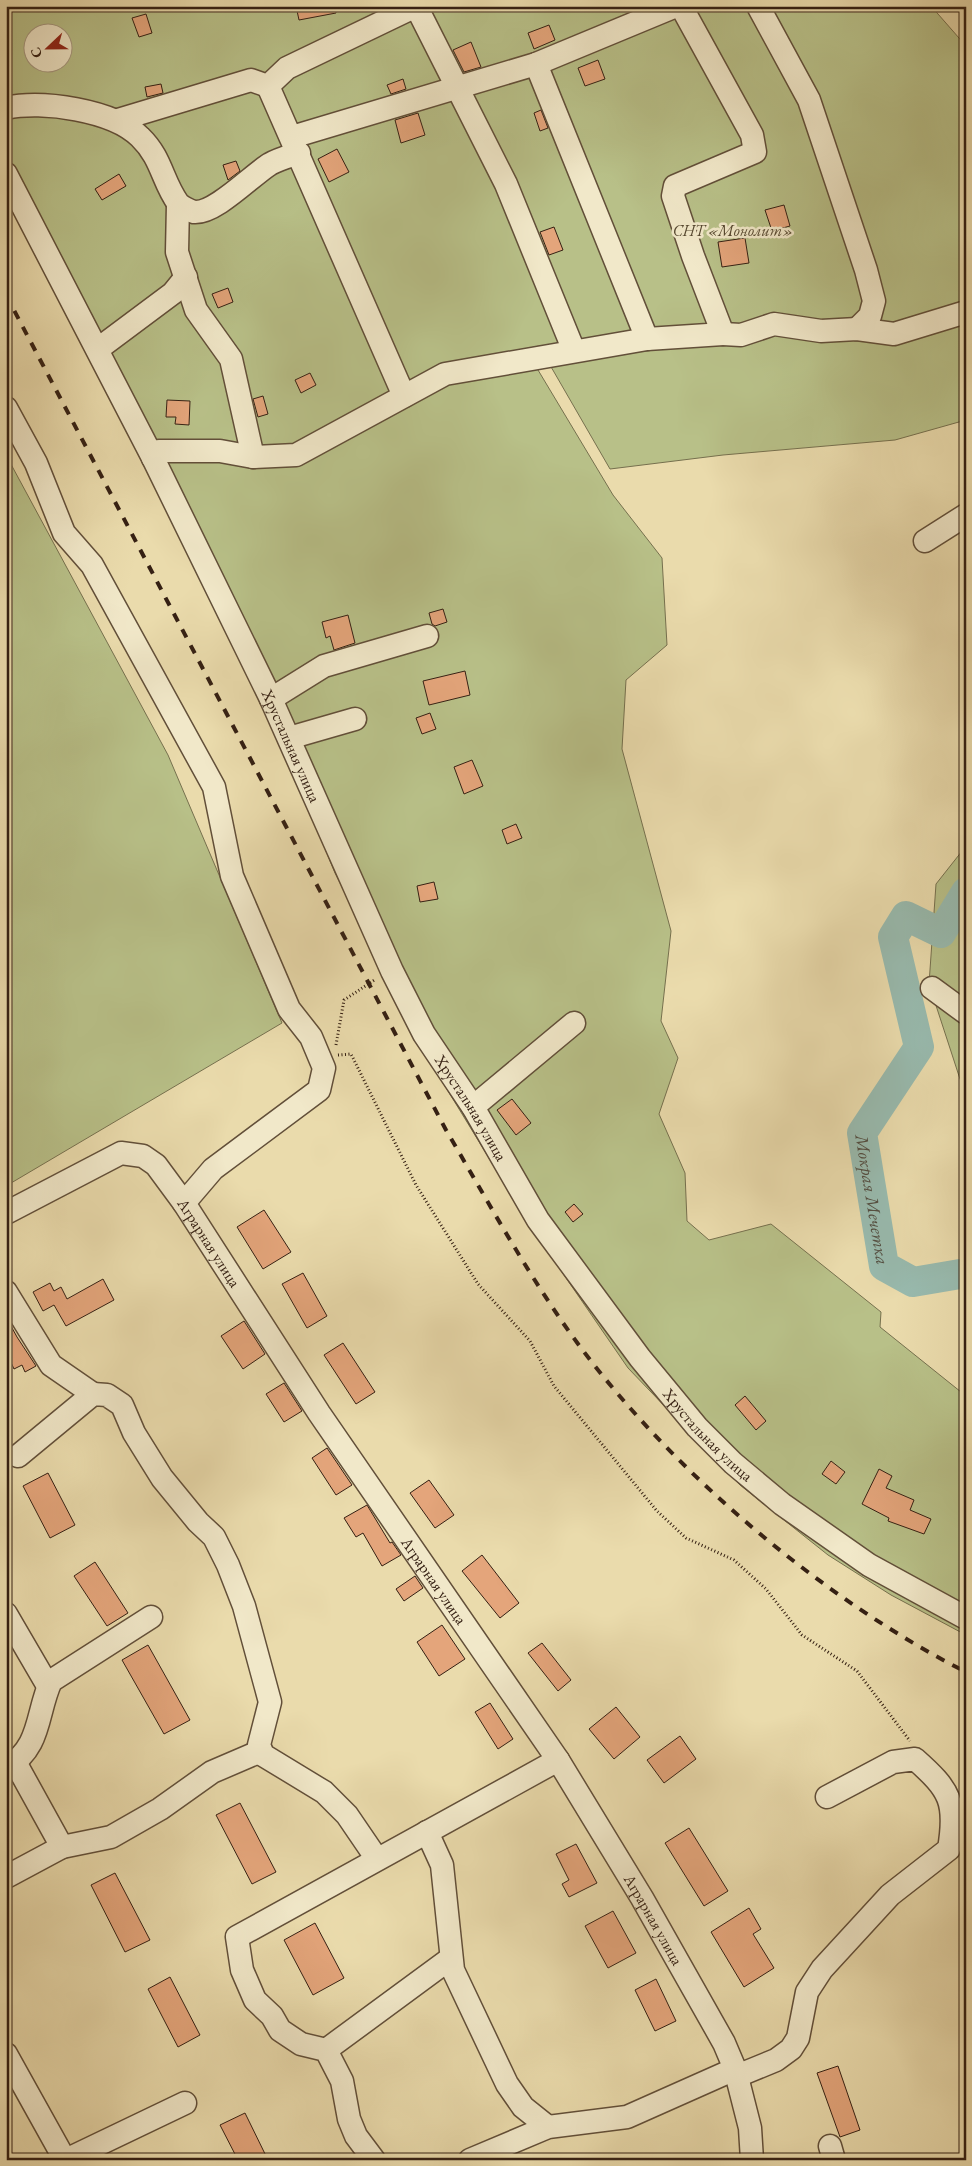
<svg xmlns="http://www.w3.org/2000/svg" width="972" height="2166" viewBox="0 0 972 2166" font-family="'EB Garamond',serif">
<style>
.green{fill:#b8c088;stroke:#76704e;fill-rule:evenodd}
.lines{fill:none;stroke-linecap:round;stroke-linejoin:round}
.river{stroke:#98baae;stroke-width:30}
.building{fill:#e4a57b;stroke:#352013}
.minor-casing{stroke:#624f39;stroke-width:25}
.path{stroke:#352013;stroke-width:3;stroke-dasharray:1 2.5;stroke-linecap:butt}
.minor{stroke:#f1e8c9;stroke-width:22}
.rail{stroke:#352013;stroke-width:4;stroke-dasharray:9 9;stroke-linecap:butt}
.labels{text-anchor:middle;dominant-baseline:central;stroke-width:5;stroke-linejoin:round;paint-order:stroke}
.park-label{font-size:16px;font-style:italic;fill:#564830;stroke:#f1e8c9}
.street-label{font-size:16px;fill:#352013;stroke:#f1e8c9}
.water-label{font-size:18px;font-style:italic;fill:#534e42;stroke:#f1e8c9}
</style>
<rect width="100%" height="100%" fill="#eadbac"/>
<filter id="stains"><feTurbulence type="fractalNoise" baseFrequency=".004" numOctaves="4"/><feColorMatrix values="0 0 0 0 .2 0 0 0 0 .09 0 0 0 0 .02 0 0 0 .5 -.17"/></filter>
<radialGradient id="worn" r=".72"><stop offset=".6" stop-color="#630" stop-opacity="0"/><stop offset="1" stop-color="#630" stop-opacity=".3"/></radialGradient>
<!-- green -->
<path class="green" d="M6,6h925l35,40v374l-71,20 -172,15 -113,14 -71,-123 -83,17 -164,83 -140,-3 -146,-284zM32,32h30v30h-30z
M532,360l81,135 49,63 5,87 -41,35 -4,69 49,182 -10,90 17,37 -19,56 26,59 2,48 22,19 62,-16 110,88 -1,15 86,69v239l-75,-40 -63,-40 -88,-70 -112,-117 -95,-138 -96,-157 -102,-200 -171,-419 131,4 149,-79z
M6,455l162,300 114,268 -276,163z
M966,846v243l-6,-10 -31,-95 7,-100z"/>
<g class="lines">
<!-- river -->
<path class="river" id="s1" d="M966,892l-25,41 -35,-17 -13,21 26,110 -57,86 22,133 29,16 53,-9"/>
</g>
<!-- building -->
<path class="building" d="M296,6h40v7l-37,7z
M146,14l6,19 -13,4 -7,-19z
M549,25l6,15 -21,9 -6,-16z
M471,42l10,25 -17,5 -11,-22z
M598,60l7,19 -20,7 -7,-18z
M403,79l3,10 -15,5 -4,-9z
M161,84l2,9 -16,4 -2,-10z
M541,110l7,18 -8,3 -6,-18z
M418,113l7,22 -24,8 -6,-23z
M337,149l12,23 -20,10 -11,-23z
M236,161l4,10 -12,9 -5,-15z
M119,174l7,12 -24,14 -7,-11z
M784,205l6,21 -18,5 -7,-21z
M554,227l9,23 -14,5 -9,-23z
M745,238l4,25 -27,4 -4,-25z
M228,288l5,14 -15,6 -6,-14z
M310,373l6,12 -15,8 -6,-13z
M263,396l5,18 -10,3 -5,-18z
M167,400l23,1 -1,24 -14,-1 1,-7h-10z
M443,609l4,13 -12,4 -3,-2 -3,-11z
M348,615l7,28 -21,7 -4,-14 -4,2 -4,-16z
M465,671l5,24 -41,10 -6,-24z
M430,713l6,16 -14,5 -6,-16z
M472,760l11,26 -19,8 -10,-27z
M516,824l6,14 -15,6 -5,-14z
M434,882l4,17 -18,3 -3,-16z
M512,1099l19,24 -15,12 -19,-25z
M574,1204l9,10 -10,8 -8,-10z
M264,1210l27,42 -28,17 -26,-42z
M303,1273l24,43 -20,12 -25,-44z
M103,1279l11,21 -48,26 -12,-21 -11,6 -10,-19 17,-9 4,8 7,-4 6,12z
M6,1317l11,20 19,29 -11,6 -3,-7 -8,4 -8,-17z
M244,1321l21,33 -22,15 -22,-33z
M343,1343l32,49 -19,12 -32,-49z
M284,1383l18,28 -18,11 -18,-28z
M745,1396l21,25 -10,9 -21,-25z
M327,1448l25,37 -16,10 -24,-37z
M831,1461l14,11 -9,12 -14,-10z
M879,1469l13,7 -6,12 28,12 -4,10 21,9 -7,15 -36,-13 1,-3 -27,-14z
M48,1473l27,52 -25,13 -27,-52z
M429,1480l25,35 -19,13 -25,-35z
M367,1505l23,38 2,-1 9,13 -19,11 -19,-33 -7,4 -12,-19z
M482,1555l37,48 -19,15 -38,-47z
M95,1562l33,51 -21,13 -33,-50z
M415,1576l8,12 -19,13 -8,-12z
M442,1625l23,34 -26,17 -22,-34z
M542,1643l29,37 -13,11 -30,-38z
M148,1645l42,75 -26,14 -42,-74z
M490,1703l23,36 -15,10 -23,-37z
M616,1707l24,30 -26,22 -25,-30z
M680,1736l16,23 -32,24 -17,-23z
M240,1803l36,69 -24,12 -36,-69z
M689,1828l39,63 -24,15 -39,-63z
M576,1844l21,39 -28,14 -7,-13 7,-4 -13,-26z
M115,1873l35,67 -25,12 -34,-67z
M749,1908l12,21 -8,5 21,34 -30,19 -33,-55z
M613,1911l23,42 -28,15 -23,-42z
M315,1923l29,55 -31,17 -29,-55z
M170,1977l30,58 -22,12 -30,-58z
M656,1979l20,42 -21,10 -20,-41z
M838,2066l22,64 -20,7 -23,-64z
M245,2113l23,47h-30l-18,-35z"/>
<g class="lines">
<defs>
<g id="minor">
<path d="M416,6l90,178 68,167"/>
<path d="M758,6l51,94 57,170 8,31 -4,15 -13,13"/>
<path d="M536,64l111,275"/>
<path d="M268,86l136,310"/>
<path d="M6,108c36,-8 107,2 134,29 22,21 22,44 38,66 2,3 12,8 16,9 21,2 58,-37 76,-48 9,-5 20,-8 29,-11"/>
<path d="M118,120l133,-40 17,6 19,-18 129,-62"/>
<path d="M292,137l244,-73 140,-58"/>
<path id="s2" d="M6,174l147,284 118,241 121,272 32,63 49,73 65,113 102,138 57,69 36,36 49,41 87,61 97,53"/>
<path d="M178,204l-1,48 19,58 35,49 22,98"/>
<path d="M723,334l18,1 33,-11 47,7 36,-2 37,5 72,-22"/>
<path d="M98,349l75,-56 13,-16"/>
<path d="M6,408l30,55 28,70 28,32 122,222 18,89 57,133 22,28 13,31 -5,22 -106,79 -29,34"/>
<path d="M153,458l6,-7h61l33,6 43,-2 149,-81 202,-35 76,-5 -30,-78 -20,-60 2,-10 80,-34 -3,-17 -71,-129"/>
<path d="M925,541l41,-26"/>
<path d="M271,699l53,-33 103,-30"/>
<path d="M289,738l66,-19"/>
<path d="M932,988l34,25"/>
<path d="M473,1107l101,-84"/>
<path id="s3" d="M6,1213l115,-60 22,3 13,9 28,38 135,210 239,347 84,138 82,145 11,26 15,59 2,32"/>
<path d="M6,1292l45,73 42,29"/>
<path d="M18,1456l75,-62 14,1 15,10 12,28 28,45 36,44 16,15 14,28 16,41 26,96 -11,43 4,10 61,37 23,23 30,44"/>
<path d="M6,1614l42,72"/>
<path d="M15,1762l47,85"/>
<path d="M6,1768c36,-21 30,-55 45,-87l100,-64"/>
<path d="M427,1832l15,33 11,105 54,114 16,23 25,20"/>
<path d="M6,1877l56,-30 49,-10 49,-28 52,-37 49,-21"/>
<path d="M326,2050l125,-92"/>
<path d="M6,2054l59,106"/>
<path d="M737,2076l39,-16 15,-11 7,-11 9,-46 15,-23 68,-74 59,-46c8,-47 1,-59 -34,-90l-22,3 -66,35"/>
<path d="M830,2146l4,14"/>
<path d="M66,2160l119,-57"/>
<path d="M374,2160l-18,-24 -7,-17 -7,-38 -16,-31 -25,-6 -21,-14 -8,-14 -17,-16 -13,-30 -5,-33 321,-177"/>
<path d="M470,2160l78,-33 79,-10 108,-48"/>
</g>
</defs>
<!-- minor casing -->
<use href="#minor" class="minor-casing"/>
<!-- path -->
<path class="path" d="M336,1045l8,-45 32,-21
M338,1055l13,-1 65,131 62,99 52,57 24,45 103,125 29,27 48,22 32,29 36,46 55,36 53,70"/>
<!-- minor -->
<use href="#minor" class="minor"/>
<!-- rail -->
<path class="rail" d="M6,295l440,835c37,63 72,127 113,187 94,139 257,279 407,355"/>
</g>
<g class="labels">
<!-- park labels -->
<g class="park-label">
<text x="733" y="230">СНТ «Монолит»</text>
</g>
<!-- street labels -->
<g class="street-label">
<text stroke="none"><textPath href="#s2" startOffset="639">Хрустальная улица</textPath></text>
<text stroke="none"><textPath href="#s2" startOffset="1044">Хрустальная улица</textPath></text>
<text stroke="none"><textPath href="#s3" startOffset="262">Аграрная улица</textPath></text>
<text stroke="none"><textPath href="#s2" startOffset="1449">Хрустальная улица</textPath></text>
<text stroke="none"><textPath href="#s3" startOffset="668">Аграрная улица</textPath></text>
<text stroke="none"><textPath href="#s3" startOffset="1072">Аграрная улица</textPath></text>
</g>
<!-- water labels -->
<g class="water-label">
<text stroke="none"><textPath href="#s1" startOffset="395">Мокрая Мечетка</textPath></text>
</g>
</g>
<!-- margin -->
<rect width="972" height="2166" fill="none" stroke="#eadbac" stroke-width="25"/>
<rect x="8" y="8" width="957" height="2151" fill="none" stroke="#352013" stroke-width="2.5"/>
<rect x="12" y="12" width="947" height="2141" fill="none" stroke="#352013"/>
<!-- north arrow -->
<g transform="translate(48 48) rotate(248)"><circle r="24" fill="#f1e8c9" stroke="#a69880"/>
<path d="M0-4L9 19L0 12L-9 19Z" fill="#8f2418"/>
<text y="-8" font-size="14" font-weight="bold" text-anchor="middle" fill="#352013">С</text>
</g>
<rect width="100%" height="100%" filter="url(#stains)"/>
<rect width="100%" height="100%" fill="url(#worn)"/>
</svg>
